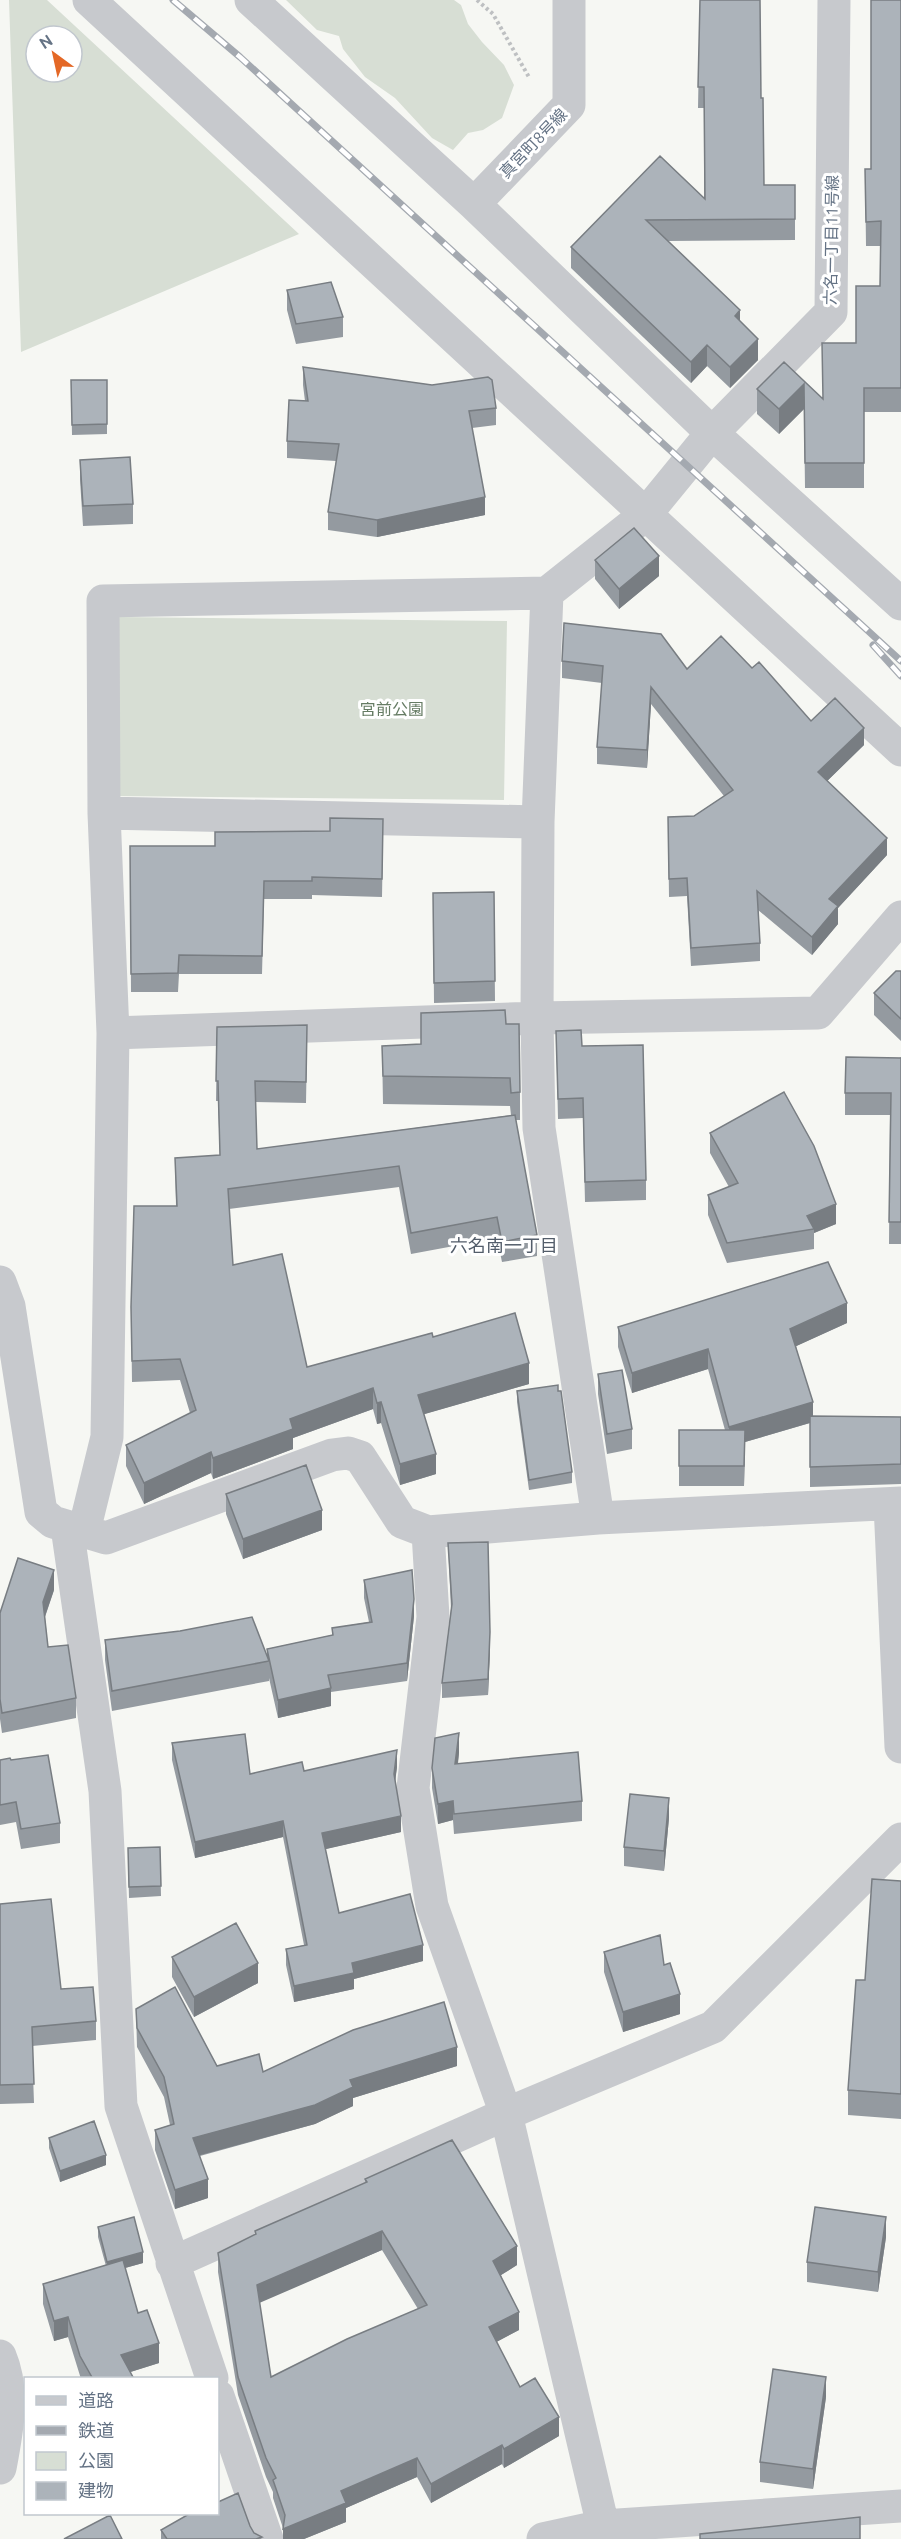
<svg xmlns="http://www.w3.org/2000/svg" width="901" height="2539" viewBox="0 0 901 2539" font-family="Ubuntu,'Noto Sans JP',sans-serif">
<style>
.green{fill:#d7ded4;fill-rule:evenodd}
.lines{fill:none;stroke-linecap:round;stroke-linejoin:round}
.path{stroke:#bec0c2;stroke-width:4;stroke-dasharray:3 3;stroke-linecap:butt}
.street{stroke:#c7c9cd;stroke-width:33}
.rail-casing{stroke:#a4a9b0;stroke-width:7}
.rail{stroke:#fff;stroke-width:4.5;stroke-dasharray:14;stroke-linecap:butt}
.wall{fill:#949aa0;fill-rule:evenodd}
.shaded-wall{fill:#787d82}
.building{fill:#acb3ba;stroke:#787d82;stroke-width:1.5;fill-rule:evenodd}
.labels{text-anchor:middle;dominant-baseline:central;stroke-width:6;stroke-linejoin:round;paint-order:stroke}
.street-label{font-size:16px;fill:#657385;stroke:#fff}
.park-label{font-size:16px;fill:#667c64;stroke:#fff}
.neighbourhood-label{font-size:18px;fill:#535d6a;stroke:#fff}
</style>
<rect width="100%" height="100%" fill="#f6f7f3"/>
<!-- green -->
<path class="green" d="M9,0h38l252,234 -278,118zM36,36h36v36h-36z
M286,0h168l7,5 7,19 14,18 22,23 10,20 -12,33 -19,12 -15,3 -15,17 -21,-12 -37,-40 -30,-21 -22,-28 -4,-13 -22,-6z
M119,617l388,4 -3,179 -388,-4z"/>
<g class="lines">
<!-- path -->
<path class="path" d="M477,0l16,14 37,65"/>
<!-- street -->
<path class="street" d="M89,0l812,750
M251,0l223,204 238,229 189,171
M474,204l95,-99v-105
M547,593l-9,229 -1,196 2,110 59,390
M104,813l434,9
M113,1033l424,-15 281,-5 83,-96
M0,1282l9,24 32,206 12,10 53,16 226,-83 16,-2 12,4 42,65 26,10 170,-14 303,-15
M890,1504l11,243
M67,1527l38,264 16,315 91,272
M84,1531l23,-94 6,-404 -9,-220 -1,-212 444,-8 98,-78 67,-82 119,-121 3,-312
M428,1532l5,85 -20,171 19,118 74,208 97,412 1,13
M172,2263l334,-149 207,-87 188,-188
M0,2356c15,35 7,75 0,112
M218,2396l49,143
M543,2539l60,-13 298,-20"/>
<defs>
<path id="rail" d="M173,0l67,57 661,604
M873,645l28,31"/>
</defs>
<!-- rail casing -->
<use href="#rail" class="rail-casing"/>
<!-- rail -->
<use href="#rail" class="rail"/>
</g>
<!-- wall -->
<path class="wall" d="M700,0l61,98 3,87h31v55l-127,1 72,81 18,38 -28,28 -23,-22 -16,17 -120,-115v-21l133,-49v-90h-6z
M901,0v412h-37v76h-59l-1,-79 -25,25 -22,-20v-25l65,10 34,-56 24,-57 1,-40h-15l-1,-77h6z
M287,290l56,27v20l-47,7 -9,-34z
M303,367l193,41v17l-24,3 13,87 -108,22 -49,-7v-18l8,-51 -49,-3v-17l18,-40 -2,-16z
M71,380h36v54l-35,1z
M80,460l53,44v20l-50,2 -3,-46z
M595,560l64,16 -40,33 -24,-30z
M562,661l125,8 65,-1 59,53 53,24 -37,36 60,74 -49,53v16l-26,31 -54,-45 2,33v18l-69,5 -4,-70 -18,1 -1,-80 26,-1 30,-20 -73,-92 -4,64 -50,-4v-17l5,-64 -40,-5z
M383,838l-1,59 -70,-2v4h-48l-2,75h-83l-1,18h-47l-1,-146h85z
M494,892l1,109 -61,2 -1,-110z
M901,971v70l-27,-26v-22z
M506,1024l14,68v28h-4l21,115v21l-35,6 -5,-24 -86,16 -12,-67 -170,22 4,56 74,102 126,-30 96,47 -105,30 12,60 -36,11 -19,-62 -4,1 -4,-15 -80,29v11l-80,30 -2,-6 -67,31 -18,-38v-21l64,-32 -10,-33 -48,2 -1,-75 45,-101 -1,-48 45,-2 -2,-55h-2l1,-74 90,19 -1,57 -51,-1 2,47 254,-34 -1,-9 -127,-2 -1,-58 39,-2z
M556,1031l26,15 64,134v20l-61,2 -2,-84 -25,1z
M901,1057v187h-12l1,-129h-45v-22z
M710,1133l126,91 -22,9v16l-87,14 -19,-48v-20l21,-8 -19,-34z
M847,1323l-51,23 17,70 88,1v67l-91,3v-64l-65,19 -1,44h-65v-56h46l-17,-61 -76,24 -14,-46v-20z
M598,1374l34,55v20l-25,5 -9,-60z
M517,1391h41l14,81v11l-43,7 -12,-88z
M226,1494l96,36 -79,29 -17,-45z
M448,1543l42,104 -2,48 -46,3v-15l9,-74z
M364,1580l50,36 -7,65 -76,11v14l-53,12 -9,-40v3l-157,30 -7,-51v-20l162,15v-6l65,-14v-7l37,-6 -5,-24z
M54,1590l-9,27 3,30 28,51v20l-74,15 -2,-14v-106z
M172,1743l78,31 147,-7 -2,13 6,52 -76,17 14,64 84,48 -69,18v10l-60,13 -8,-37v-16l18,-4 -21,-108 -88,21 -23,-98z
M459,1753l-1,11 124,37v20l-128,13 -1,-14 -15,4 -6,-36v-20z
M0,1760h11l49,63v20l-39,6 -5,-27 -16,3z
M669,1818l-5,53 -40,-5v-19z
M160,1847l1,49 -32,2 -1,-40z
M901,1881v238l-53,-4v-25z
M0,1904l61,85 35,32v19l-64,6 2,57 -34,1z
M604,1952l60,13 16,49 -57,18 -19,-60z
M172,1957l86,26 -64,34 -22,-40z
M136,2009l81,57 46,6 194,-6 -104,32v8l-38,18 -115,32 8,42 -33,11 -20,-59v-20l15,-5 -6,-28 -27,-50z
M49,2138l57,27 -46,17 -11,-34z
M365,2179l152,86 -16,10 18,55 -23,12 24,45 39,49 -55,32 -2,-4 -71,39 -14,-26 -71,31v14l-42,17h-21v-11l-10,-30v-6l-7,-15 -28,-82 -20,-123v-19l37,-18v-4l110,-48zM382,2250l36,59 -147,68 -12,-75z
M98,2227l45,36 -18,5 13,45 21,50 -29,9 4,7h-53l-13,-42 -14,4 -11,-37v-20l63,-18 -8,-29z
M886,2237l-8,55 -71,-10v-20z
M826,2397l-13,92 -53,-7v-20z
M250,2526l4,7 8,6h-101v-9z"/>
<!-- shaded-wall -->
<path class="shaded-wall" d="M740,310v22l-5,-16z
M758,339v21l-28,28v-21z
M707,345v21l-16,17v-21z
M804,384v25l-25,25v-25z
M485,497v18l-108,22v-17z
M659,556v20l-40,33v-20z
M651,687v17l-4,64v-18z
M864,728v17l-46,45v-18z
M887,838v17l-49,53v16l-26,31v-18l17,-38z
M836,1204v20l-22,9v-4l-7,-13z
M847,1303v20l-57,26v-20z
M708,1349v20l-76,24v-20z
M529,1363v21l-111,32v-21z
M373,1388v21l-80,29v11l-80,30v-21l77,-39z
M381,1402v21l-4,1v-21z
M813,1402v20l-68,20 -1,44v-43l-15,4v-20z
M211,1452v21l-67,31v-21z
M436,1454v20l-36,11v-21z
M322,1510v20l-79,29v-20z
M54,1570v20l-11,32v-20z
M414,1599v17l-7,65v-18z
M490,1632v15l-2,48v-16z
M331,1688v18l-53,12v-18z
M459,1733v20l-4,31v-20z
M397,1750v17l-3,24v-17z
M669,1798v20l-5,53v-20z
M453,1801v19l-15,4v-20z
M401,1816v16l-79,18v-17z
M283,1821v16l-88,21v-16z
M423,1945v16l-69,18v10l-60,13v-16l58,-23z
M258,1963v20l-64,34v-20z
M680,1994v20l-57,18v-20z
M457,2047v19l-104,32v8l-38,18 -122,33v-19l157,-58z
M106,2155v10l-46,17v-11z
M208,2179v19l-33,11v-19z
M886,2217v20l-8,55v-20z
M382,2231v19l-125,54v-19z
M517,2246v19l-24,15v-19z
M143,2252v11l-36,10v-11z
M519,2312v18l-30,16v-19z
M68,2317v20l-14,4v-20z
M159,2343v20l-38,12v-20z
M826,2377v20l-13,92v-20z
M559,2417v19l-55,32v-19z
M502,2445v19l-71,39v-19z
M417,2458v19l-71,31v14l-42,17h-21v-10l58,-38z"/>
<!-- building -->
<path class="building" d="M700,0h60l1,98h2l1,87h31v34l-149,1 94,90 -5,6 23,23 -28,28 -23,-22 -16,17 -120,-115 89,-91 45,43 -1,-112h-6z
M871,0h30v388h-37v75h-59l-1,-79 -25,25 -22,-20 27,-27 39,37 -1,-56h34v-57h24l1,-65 -15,1 -1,-53h6z
M331,282l12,35 -47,7 -9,-34z
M303,367l129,18 56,-8 4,3 4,28 -27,3 16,86 -108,23 -49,-8 11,-68 -52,-3 2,-41 19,1z
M71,380h36v44l-35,1z
M130,457l3,47 -50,2 -3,-46z
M634,528l25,28 -40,33 -24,-29z
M564,623l97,11 26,35 34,-33 31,32 7,-6 52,59 24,-23 29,30 -46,44 69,66 -58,61 9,7 -26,31 -55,-46 3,52 -69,5 -4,-70 -18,1 -1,-62 26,-1 39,-26 -82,-103 -4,63 -50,-3 6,-81 -41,-5z
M330,818l53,1 -1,60 -70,-2v4h-48l-2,75 -83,-1 -1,18 -47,1 -1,-128h85v-14l115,-1z
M494,892l1,89 -61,2 -1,-90z
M896,971h5v48l-27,-26z
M505,1010l1,14h13l1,68 -9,1 -1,-15 -127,-2 -1,-30 39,-2v-31z
M307,1025l-1,57 -51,-1 2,68 258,-34 22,120 -35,7 -5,-25 -86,16 -12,-67 -171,23 5,76 49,-11 25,113 125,-34 1,4 82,-24 14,50 -111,32 18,59 -36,10 -19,-62 -4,1 -4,-15 -83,31 3,10 -80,29 -2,-6 -67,31 -18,-38 70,-35 -16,-51 -48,2 -1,-54 3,-101h43l-2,-48 45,-3 -2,-74h-2l1,-54z
M581,1030l1,16 61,-1 3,135 -61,2 -2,-84 -25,1 -2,-68z
M846,1057l55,1v164h-12l2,-129h-46z
M784,1092l30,54 22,58 -29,12 7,13 -87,14 -19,-48 30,-12 -28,-50z
M828,1262l19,41 -57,26 23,73 -84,25 -21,-78 -76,24 -14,-46z
M622,1370l10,59 -25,5 -9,-60z
M558,1385v6h3l11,81 -43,8 -12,-89z
M810,1416l91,1v47l-91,3z
M679,1430h66l-1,36h-65z
M306,1465l16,45 -79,29 -17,-45z
M488,1542l2,90 -2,47 -46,4 10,-79 -4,-61z
M18,1558l36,12 -11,32 5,45 20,-2 8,53 -74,15 -2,-14v-86z
M412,1570l2,29 -7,64 -79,12 3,13 -53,12 -11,-51 66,-14 -1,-7 40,-6 -8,-42z
M252,1617l17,44 -157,30 -7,-51 75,-9z
M459,1733l-4,31 123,-12 4,49 -128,13 -1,-13 -15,3 -6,-36 3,-30z
M245,1734l5,40 52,-12 2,9 93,-21 -3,24 7,42 -79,17 17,80 71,-19 13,51 -71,18 2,10 -60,13 -8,-37 21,-4 -24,-124 -88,21 -23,-99z
M48,1755l12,68 -39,6 -5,-27 -16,3v-45l10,-2 1,2z
M630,1794l39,4 -5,53 -40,-4z
M160,1847l1,39 -32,1 -1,-39z
M872,1879l29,2v213l-53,-4 8,-110h9z
M51,1899l10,90 32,-2 3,34 -64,6 2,57 -34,1v-181z
M236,1923l22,40 -64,34 -22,-40z
M660,1935l4,30 6,-2 10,31 -57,18 -19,-60z
M175,1987l42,79 42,-12 4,18 90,-42 91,-28 13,45 -107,33 3,7 -38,18 -122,33 15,41 -33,11 -20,-60 19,-6 -10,-47 -27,-49 -1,-19z
M94,2121l12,34 -46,16 -11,-33z
M452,2140l65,106 -24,15 26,51 -30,15 31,60 15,-9 24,39 -55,32 -2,-4 -71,39 -14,-26 -76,33 5,12 -63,26 2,-14 -12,-35 3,-2 -10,-20 -28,-81 -20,-124 38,-19 -1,-3 112,-49 -2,-3zM382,2231l45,74 -80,34 -76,38 -14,-92z
M815,2207l71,10 -8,55 -71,-10z
M134,2217l9,35 -36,10 -9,-35z
M123,2260l15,53 9,-3 12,33 -38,12 13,24h-41l-13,-23 -12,-39 -14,4 -11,-37z
M773,2369l53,8 -13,92 -53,-7z
M238,2493l12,33 4,7 8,4 -6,2h-89l-6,-9 28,-16h29v-12z
M110,2515l12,24h-58z
M860,2517v22h-160v-5z"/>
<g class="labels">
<!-- street labels -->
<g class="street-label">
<text transform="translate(533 143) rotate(-46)">真宮町8号線</text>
<text transform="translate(831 240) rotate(-89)">六名一丁目11号線</text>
</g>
<!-- park labels -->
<g class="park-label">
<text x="392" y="709">宮前公園</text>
</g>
<!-- neighbourhood labels -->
<g class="neighbourhood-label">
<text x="504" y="1245">六名南一丁目</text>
</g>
</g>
<!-- legend -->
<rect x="24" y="2377" width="195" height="138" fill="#ffffff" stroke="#c1c7ce" stroke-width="1.5"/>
<rect x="36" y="2396" width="30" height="9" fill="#c7c9cd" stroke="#c1c7ce" stroke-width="1.5"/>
<text x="78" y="2407" font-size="18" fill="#657385">道路</text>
<rect x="36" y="2426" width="30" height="9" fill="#a4a9b0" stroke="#c1c7ce" stroke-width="1.5"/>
<text x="78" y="2437" font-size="18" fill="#657385">鉄道</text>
<rect x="36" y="2452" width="30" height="18" fill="#d7ded4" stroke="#c1c7ce" stroke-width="1.5"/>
<text x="78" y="2467" font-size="18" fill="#657385">公園</text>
<rect x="36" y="2482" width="30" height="18" fill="#acb3ba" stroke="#c1c7ce" stroke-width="1.5"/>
<text x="78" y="2497" font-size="18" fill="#657385">建物</text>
<!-- north arrow -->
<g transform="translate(54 54) rotate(327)"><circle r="28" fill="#ffffff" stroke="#c1c7ce" stroke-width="1.5"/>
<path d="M0-4.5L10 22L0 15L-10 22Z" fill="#e46826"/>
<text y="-9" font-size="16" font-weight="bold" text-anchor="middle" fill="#657385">N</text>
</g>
</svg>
